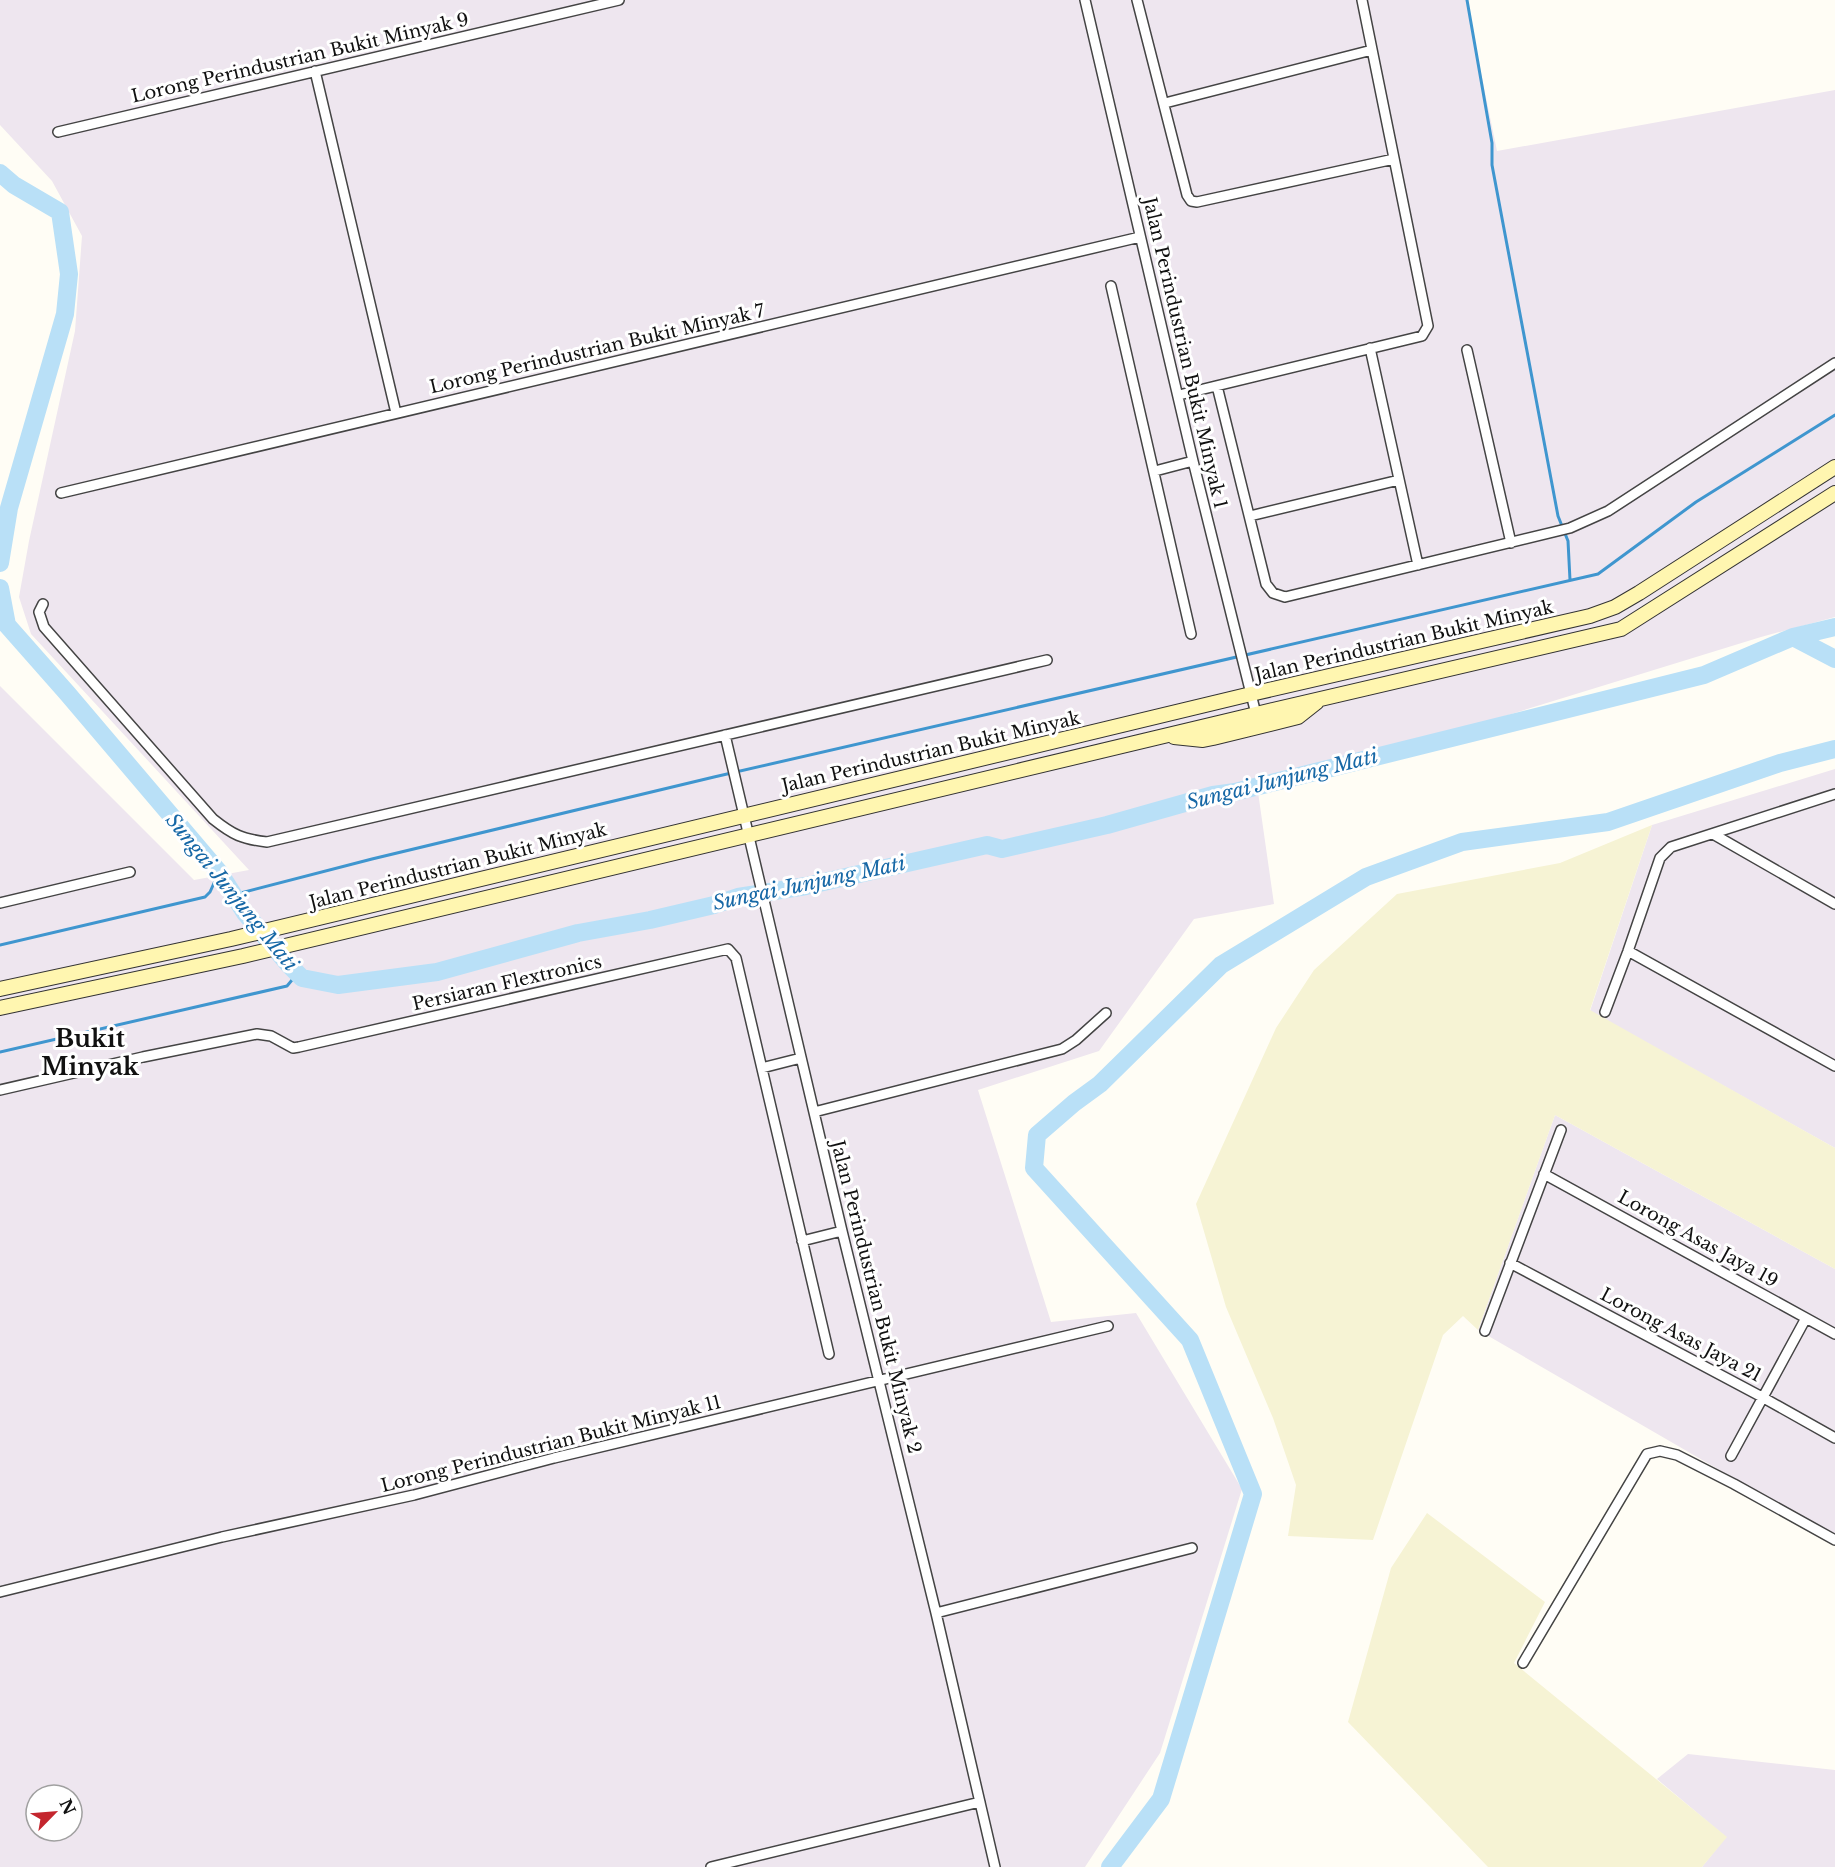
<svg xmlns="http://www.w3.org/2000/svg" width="1835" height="1867" viewBox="0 0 1835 1867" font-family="'Libre Baskerville',serif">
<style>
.industrial{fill:#eee6ef;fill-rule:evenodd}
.farmland{fill:#f6f3d4}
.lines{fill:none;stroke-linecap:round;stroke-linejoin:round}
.stream{stroke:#3f96cf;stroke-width:3}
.river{stroke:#b9e0f7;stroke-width:18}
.minor-casing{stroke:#444;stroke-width:12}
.secondary-casing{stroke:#333;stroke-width:16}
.minor{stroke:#fff;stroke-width:9}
.secondary{stroke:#fff6b0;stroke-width:14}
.labels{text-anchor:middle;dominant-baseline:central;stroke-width:6;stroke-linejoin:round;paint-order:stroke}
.street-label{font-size:18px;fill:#111;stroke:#fff}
.water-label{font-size:20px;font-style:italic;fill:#1768a6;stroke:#fff}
.district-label{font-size:24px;font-weight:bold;fill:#111;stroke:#fff}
</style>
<rect width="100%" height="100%" fill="#fffdf5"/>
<!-- industrial -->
<path class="industrial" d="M0,0h1466l31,151 338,-61v527l-74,20 -503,155 16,112 -80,15 -95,132 -121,39 73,232 85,-9 106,176 -82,264 -75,114h-1085v-1181l194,194 55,-10 -218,-236 -12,-37 10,-56 46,-210 7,-95 -30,-55 -52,-56zM36,1795h36v36h-36z
M1835,769v379l-245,-137 62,-186z
M1555,1115l280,154v268l-357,-207z
M1688,1754l147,16v97h-133l24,-30 -69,-58z"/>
<!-- farmland -->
<path class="farmland" d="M1652,825l-62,185 245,138v121l-280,-154 -77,215 -15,-14 -20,19 -70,205 -85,-4 8,-51 -23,-67 -47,-111 -30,-103 80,-176 38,-58 83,-76 163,-31z
M1427,1513l118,89 -31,61 213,174 -25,30h-214l-140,-145 43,-154z"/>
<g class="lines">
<!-- stream -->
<path class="stream" d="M1467,0l25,143v22l66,351 10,25 2,39
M233,895l139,-36 342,-82 884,-203 98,-72 139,-87
M0,945l205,-48 5,-5 9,-20
M0,1052l287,-66 10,-12"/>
<!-- river -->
<path class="river" d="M0,173l14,12 46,27 9,62 -4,40 -56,194 -9,55
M0,588l7,37 60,68 152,179 26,41 44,52 13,13 36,7 99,-13 141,-39 72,-13 64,-15 24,-8 68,-11 181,-41 15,4 105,-24 106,-30 22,-3 469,-117 89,-38 42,-10
M1793,637l42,22
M1110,1867l51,-68 92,-305 -63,-154 -156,-172 3,-33 37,-32 26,-19 121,-119 145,-88 96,-35 146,-20 172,-59 55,-14"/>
<defs>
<path id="minor" d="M1085,0l108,461 63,253
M1137,0l50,195 4,6 6,1 197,-43
M315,71l81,342
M1165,103l207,-53
M58,132l561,-132
M1111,286l80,348
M1370,348l48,217
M1467,350l44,193
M1217,386l49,198 7,9 12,4 285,-69 38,-17 227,-148
M1179,395l243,-59 6,-10 -66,-326
M1155,471l38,-10
M61,493l1079,-256
M1250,516l149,-36
M43,604l-4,8 5,15 169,192c20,16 29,20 54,23l780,-182
M725,735l117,496 94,382 59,254
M1713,834l122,70
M0,903l130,-31
M1628,951l207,115
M1605,1012l23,-61 32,-93 11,-11 164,-53
M762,1068l39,-10
M0,1090l143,-33 114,-23 14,2 22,12 6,-1 429,-98 8,9 93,396
M814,1112l248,-63 14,-9 30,-27
M1544,1174l291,160
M802,1241l40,-10
M1510,1263l252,134 73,41
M1485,1331l76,-201
M1731,1456l75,-138
M0,1592l222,-55 192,-42 140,-37 554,-132
M936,1613l256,-65
M1523,1663l124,-209 13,-3 17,4 57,29 101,56
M711,1867l269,-65"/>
<path id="secondary" d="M1174,737l29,3 10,-2 85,-21 19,-15
M0,989l231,-50 1020,-245 339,-78 25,-9 24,-14 196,-126
M0,1008l243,-52 1013,-242 365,-85 214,-136"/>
</defs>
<!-- minor casing -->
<use href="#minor" class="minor-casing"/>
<!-- secondary casing -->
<use href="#secondary" class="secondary-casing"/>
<!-- minor -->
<use href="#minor" class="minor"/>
<!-- secondary -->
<use href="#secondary" class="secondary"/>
</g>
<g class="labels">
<!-- street labels -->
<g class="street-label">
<text transform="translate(300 58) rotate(-13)">Lorong Perindustrian Bukit Minyak 9</text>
<text transform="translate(597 349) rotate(-13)">Lorong Perindustrian Bukit Minyak 7</text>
<text transform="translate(1185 353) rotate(77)">Jalan Perindustrian Bukit Minyak 1</text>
<text transform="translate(1404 641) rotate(-13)">Jalan Perindustrian Bukit Minyak</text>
<text transform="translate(931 752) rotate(-13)">Jalan Perindustrian Bukit Minyak</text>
<text transform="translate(458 866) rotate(-14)">Jalan Perindustrian Bukit Minyak</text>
<text transform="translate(507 983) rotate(-13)">Persiaran Flextronics</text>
<text transform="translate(1698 1239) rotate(29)">Lorong Asas Jaya 19</text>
<text transform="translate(876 1297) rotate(76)">Jalan Perindustrian Bukit Minyak 2</text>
<text transform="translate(1681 1335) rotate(28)">Lorong Asas Jaya 21</text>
<text transform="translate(551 1444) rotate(-14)">Lorong Perindustrian Bukit Minyak 11</text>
</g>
<!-- water labels -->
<g class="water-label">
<text transform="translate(1282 779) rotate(-14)">Sungai Junjung Mati</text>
<text transform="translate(809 883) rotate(-12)">Sungai Junjung Mati</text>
<text transform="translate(232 892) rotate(51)">Sungai Junjung Mati</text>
</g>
<!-- district labels -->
<g class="district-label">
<text x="90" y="1038">Bukit<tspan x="90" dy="28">Minyak</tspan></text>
</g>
</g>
<!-- north arrow -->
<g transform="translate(54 1813) rotate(65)"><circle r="28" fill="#ffffff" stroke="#a0a0a0" stroke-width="1.5"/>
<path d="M0-4.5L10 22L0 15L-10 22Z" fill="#c4262e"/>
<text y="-9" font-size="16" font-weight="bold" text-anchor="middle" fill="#111111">N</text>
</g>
</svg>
